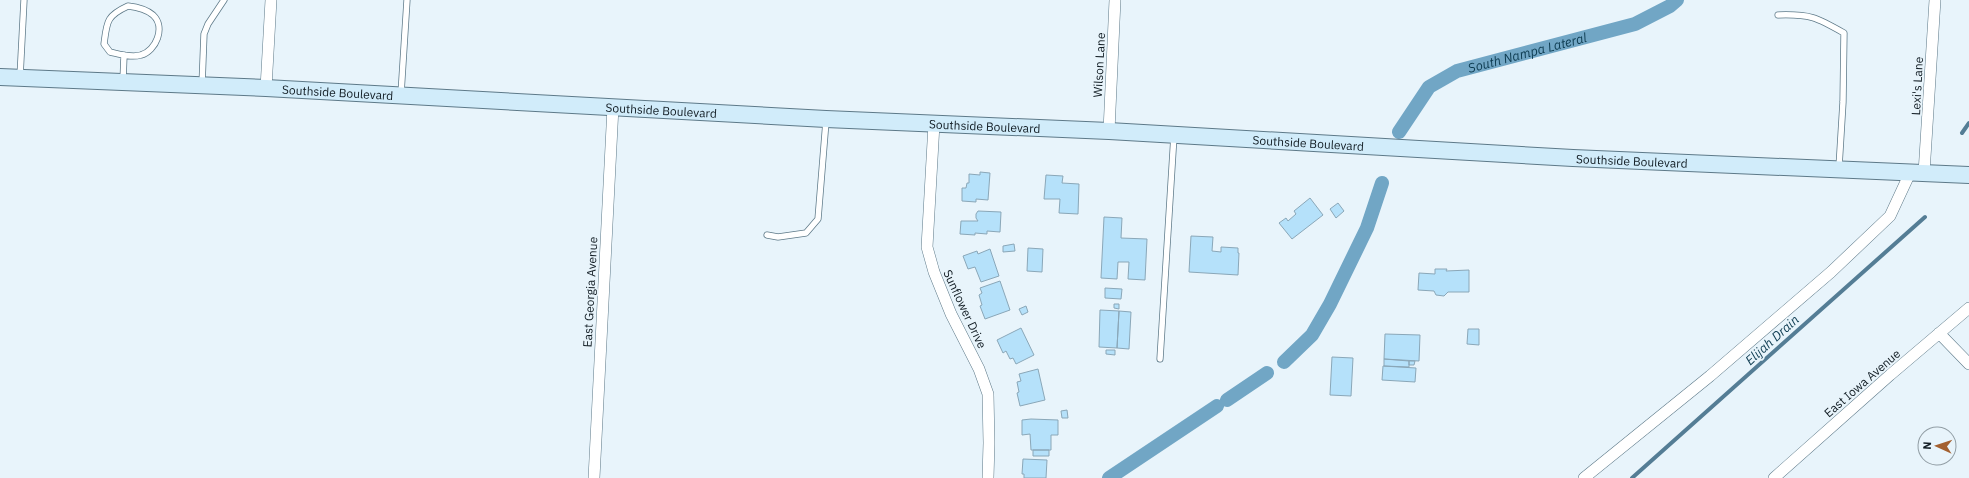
<svg xmlns="http://www.w3.org/2000/svg" width="1969" height="478" viewBox="0 0 1969 478" font-family="'IBM Plex Sans',sans-serif">
<style>
.lines{fill:none;stroke-linecap:round;stroke-linejoin:round}
.stream{stroke:#547d95;stroke-width:4}
.canal{stroke:#71a6c5;stroke-width:14}
.building{fill:#b5e1fa;stroke:#8aa7b8}
.service-casing{stroke:#5d7988;stroke-width:7}
.minor-casing{stroke:#5d7988;stroke-width:12}
.secondary-casing{stroke:#5d7988;stroke-width:18}
.service{stroke:#fff;stroke-width:5.5}
.minor{stroke:#fff;stroke-width:11}
.secondary{stroke:#d1ecfa;stroke-width:16}
.labels{text-anchor:middle;dominant-baseline:central;stroke-width:3.5;stroke-linejoin:round;paint-order:stroke}
.street-label{font-size:12px;fill:#121d24;stroke:#e8f4fb}
.water-label{font-size:13px;font-style:italic;fill:#0d3b50;stroke:#e8f4fb}
</style>
<rect width="100%" height="100%" fill="#e8f4fb"/>
<g class="lines">
<!-- stream -->
<path class="stream" d="M1962,133l7,-10
M1632,478l293,-261"/>
<!-- canal -->
<g class="canal">
<path id="s1" d="M1399,132l30,-45 28,-16 178,-47 35,-18 7,-6"/>
<path d="M1284,362l28,-27 18,-31 37,-76 15,-45"/>
<path d="M1227,400l40,-27"/>
<path d="M1109,478l108,-72"/>
</g>
</g>
<!-- building -->
<path class="building" d="M980,172l10,1 -2,27 -12,-1v3l-14,-1v-13h4l1,-5h2v-9l11,1z
M1046,175l17,1 -1,7 17,1 -1,30 -19,-1 1,-14h-16z
M1310,198l13,17 -31,24 -13,-16 7,-5 2,3 8,-7 -2,-3z
M1338,203l6,8 -8,7 -6,-9z
M978,211l23,1 -1,20 -13,-1v3l-12,-1v2l-15,-1 1,-13h17l-2,-3v-4z
M1104,217l18,1 -1,20 26,1 -2,41 -17,-1 1,-17h-11l-1,17 -16,-1z
M1191,236l22,1 -1,14 9,1v-5l17,1v5h1l-1,22 -49,-3z
M1014,244l1,7 -12,1v-6z
M1028,248l15,1 -1,23 -15,-1z
M990,249l9,27 -18,6 -6,-15 -7,2 -5,-13 14,-5 1,3z
M1435,269h12l-1,2 23,-1v22h-21l-4,4 -8,-1 -2,-4 -16,-1 1,-17 16,1z
M1000,281l10,29 -25,9 -5,-13 2,-1 -3,-10 3,-2 -2,-5z
M1105,288l17,1 -1,10 -16,-1z
M1114,304h5v5l-5,-1z
M1026,306l2,6 -6,3 -3,-6z
M1100,310l19,1 -2,37 -18,-1z
M1119,311l12,1 -2,37 -12,-1z
M1021,328l13,27 -18,9 -3,-6 -3,1 -4,-8 -3,2 -6,-13z
M1468,329h11v16l-12,-1z
M1385,334l35,1 -1,26 -35,-2z
M1106,350h9v5l-9,-1z
M1332,357l21,1 -2,38 -21,-1z
M1384,359l25,2v6l-25,-1z
M1409,361h6l-1,4h-5z
M1383,366l33,2 -1,14 -33,-2z
M1038,369l7,31 -25,6 -3,-13 2,-1 -2,-10 4,-1 -2,-7z
M1067,410l1,8h-6l-1,-7z
M1031,419l27,1v15h-7v15h-20l-1,-16 -8,1v-15z
M1033,450h16v6h-16z
M1023,459l24,1 -1,18h-22v-4h-2z"/>
<g class="lines">
<defs>
<path id="service" d="M128,6c9,1 18,3 25,9 13,12 3,36 -12,40 -10,3 -22,-1 -31,-3l-6,-8c3,-22 2,-28 24,-38z
M1778,15c32,-1 38,2 66,18l-1,69 -4,65
M20,77l4,-77
M123,81l1,-26
M202,85l2,-51 4,-10 16,-24
M401,94l6,-94
M767,235l11,2 28,-4 12,-14 8,-98
M1160,359l14,-224"/>
<path id="minor" d="M266,88l5,-88
M934,124l-7,123 7,25 17,42 28,55 9,25 1,49 -1,35
M1109,131l6,-131
M1924,173l11,-173
M1939,333l30,31
M594,478l19,-371
M1584,478l126,-102 121,-104 59,-56 20,-43
M1774,478l116,-103 79,-67"/>
<g id="secondary">
<path id="s2" d="M0,77l266,11 560,31 283,12 464,27 396,17"/>
</g>
</defs>
<!-- service casing -->
<use href="#service" class="service-casing"/>
<!-- minor casing -->
<use href="#minor" class="minor-casing"/>
<!-- secondary casing -->
<use href="#secondary" class="secondary-casing"/>
<!-- service -->
<use href="#service" class="service"/>
<!-- minor -->
<use href="#minor" class="minor"/>
<!-- secondary -->
<use href="#secondary" class="secondary"/>
</g>
<g class="labels">
<!-- street labels -->
<g class="street-label">
<text transform="translate(1099 65) rotate(-87)">Wilson Lane</text>
<text transform="translate(1917 86) rotate(-87)">Lexi's Lane</text>
<text stroke="none"><textPath href="#s2" startOffset="338">Southside Boulevard</textPath></text>
<text stroke="none"><textPath href="#s2" startOffset="662">Southside Boulevard</textPath></text>
<text stroke="none"><textPath href="#s2" startOffset="986">Southside Boulevard</textPath></text>
<text stroke="none"><textPath href="#s2" startOffset="1310">Southside Boulevard</textPath></text>
<text stroke="none"><textPath href="#s2" startOffset="1634">Southside Boulevard</textPath></text>
<text transform="translate(590 292) rotate(-87)">East Georgia Avenue</text>
<text transform="translate(965 309) rotate(65)">Sunflower Drive</text>
<text transform="translate(1862 383) rotate(-41)">East Iowa Avenue</text>
</g>
<!-- water labels -->
<g class="water-label">
<text stroke="none"><textPath href="#s1" startOffset="159">South Nampa Lateral</textPath></text>
<text transform="translate(1772 340) rotate(-42)">Elijah Drain</text>
</g>
</g>
<!-- north arrow -->
<g transform="translate(1937 446) rotate(273)"><circle r="19" fill="#e8f4fb" stroke="#929ea5"/>
<path d="M0-3L7 15L0 10L-7 15Z" fill="#a36030"/>
<text y="-6" font-size="11" font-weight="bold" text-anchor="middle" fill="#121d24">N</text>
</g>
</svg>
